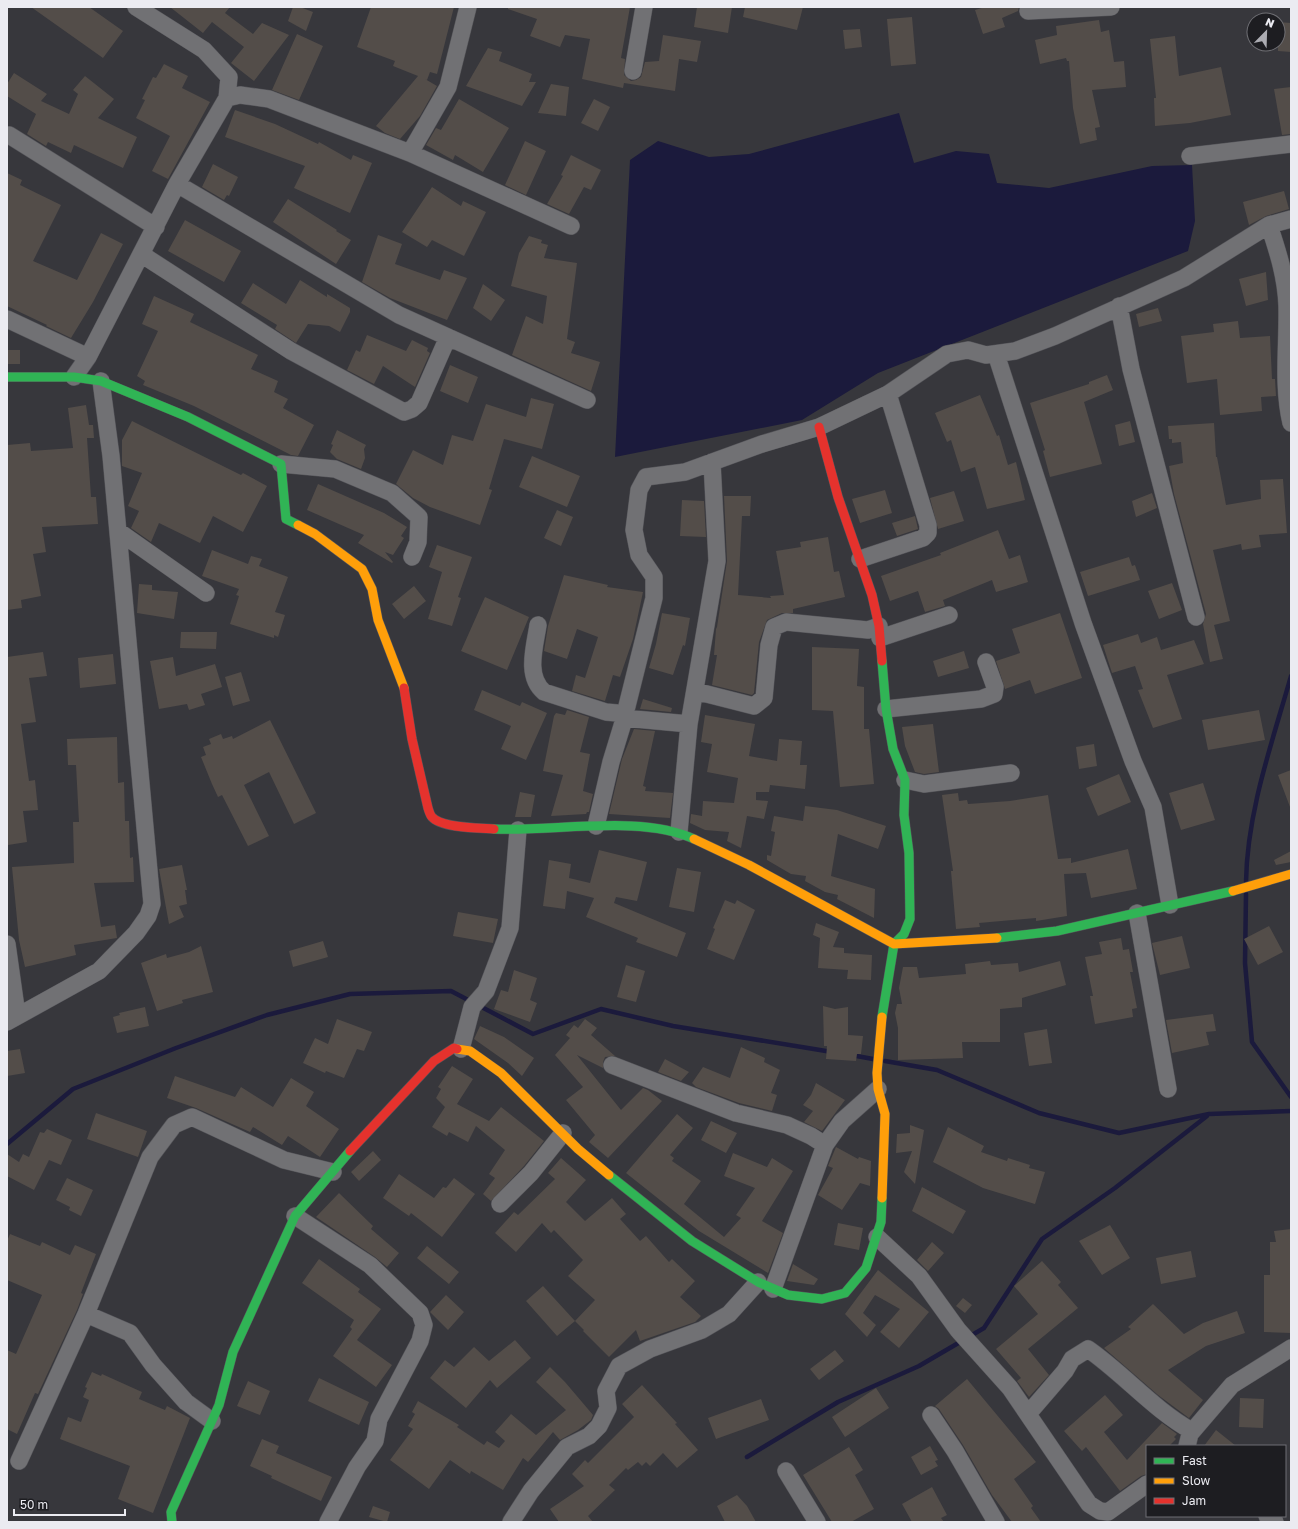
<svg xmlns="http://www.w3.org/2000/svg" width="1298" height="1529" viewBox="0 0 1298 1529" font-family="'Golos Text',sans-serif">
<style>
.water{fill:#1b1a3c}
.lines{fill:none;stroke-linecap:round;stroke-linejoin:round}
.stream{stroke:#1b1a3c;stroke-width:4.5}
.building{fill:#534d49}
.street-casing{stroke:#545459;stroke-width:18}
.fast-casing{stroke:#545459;stroke-width:10}
.slow-casing{stroke:#545459;stroke-width:10}
.jam-casing{stroke:#545459;stroke-width:10}
.street{stroke:#717174;stroke-width:17}
.fast{stroke:#30b455;stroke-width:9}
.slow{stroke:#ff9f0a;stroke-width:9}
.jam{stroke:#e5322d;stroke-width:9}
</style>
<rect width="100%" height="100%" fill="#37373c"/>
<!-- water -->
<path class="water" d="M899,113l15,50 42,-12 33,3 8,29 52,5 103,-22 40,-1 3,56 -7,30 -310,122 -76,47 -187,37 15,-297 28,-19 51,16 40,-3z"/>
<g class="lines">
<!-- stream -->
<path class="stream" d="M1246,882c1,-70 26,-139 45,-206
M1246,894l-1,69 7,79 39,55
M851,1055l22,4
M885,1061l52,9 102,43 80,20 90,-19 82,-3
M7,1144l66,-55 103,-41 91,-33 83,-21 101,-3 82,43 68,-25 72,17 159,26
M747,1457l91,-55 81,-36 65,-38 58,-89 73,-51 92,-72"/>
</g>
<!-- building -->
<path class="building" d="M31,7h58l34,24 -20,27z
M170,7h60l-5,6 28,21 9,-11 27,12 -35,46 -23,-18 13,-16 -32,-25 -9,11z
M293,7h7l13,5 -7,19 -18,-10z
M371,7h83l-17,67 -7,-2 -3,8 -2,-1 12,7 -17,30 -20,23 -15,-6 -9,-7 42,-50 -25,-10 2,-5 -38,-14z
M508,7h122l-9,51 4,1 -1,16 7,6 5,-1 5,-3 4,-15 14,-1 4,-26 38,6 -4,21 -18,-3 -4,32 -51,-8 -1,5 -41,-9 8,-40 -25,-4 -5,12 -30,-11 7,-17 -29,-10z
M697,7h35l-4,26 -34,-6z
M745,7h58l-6,23 -54,-13z
M985,7h34l-1,4 -16,7 3,9 -22,7 -8,-24z
M912,17l4,47 -25,2 -4,-47z
M1099,20l2,12 8,-2 5,32 10,-1 2,26 -34,3 8,37 -5,1 2,12 -17,4 -7,-36 -4,-47h-2l-1,-3 -26,6 -5,-24 22,-5 -1,-9z
M1278,22l13,1v29l-13,-1z
M860,29l2,18 -17,2 -2,-19z
M297,34l26,12 -24,54 -27,-10z
M1175,36l4,40 42,-9 10,48 -41,8 -35,3 -1,-28h2l-6,-59z
M488,48l14,4 -3,9 33,13 -3,8h7l-14,24 -56,-20z
M164,64l24,12 -6,12 28,14 -42,77 -16,-8 18,-35 -34,-18 9,-18 -3,-1 11,-22 3,1z
M14,73l33,21 -6,7 28,13 9,-20 -5,-4 12,-14 29,23 -16,19 39,19 -14,31 -49,-23 -3,8 -23,-11 -2,4 -19,-12 9,-20 -29,-18v-12z
M551,84l18,3 -3,29 -28,-3z
M1291,87v47l-9,1 -8,-46z
M459,99l50,29 -26,44 -28,-17 -2,5 -27,-15 10,-17 5,2z
M594,99l16,8 -12,24 -17,-8z
M235,110l40,14 43,20 1,-2 32,18 2,-5 19,8 -22,50 -56,-25 11,-22 -80,-29z
M525,141l21,10 -20,44 -21,-10z
M571,155l30,15 -10,20 -7,-3 -15,27 -22,-10 16,-28 -2,-1z
M213,164l25,13 -9,19 -2,-1 -3,5 -22,-13z
M7,173l15,7 -2,5 41,20 -28,56 44,19 24,-47 22,11 -30,58 -22,36 -25,-12 1,-1 -40,-19z
M432,187l29,19 2,-5 23,11 -22,44 -32,-16 -5,7 -25,-15z
M1284,191l5,18 -23,7 -17,9 -6,-23z
M288,199l49,31 -1,1 15,9 -15,24 -63,-42z
M185,220l56,31 -17,31 -56,-31z
M378,235l24,9 -7,20 45,16 4,-10 23,8 -20,42 -57,-22 -28,-16z
M529,236l13,4 -1,3 7,2 -4,13 33,5 -10,76 8,3 -4,11 29,9 -9,29 -79,-36 14,-39 17,8 4,-28 -36,-10 8,-33z
M1266,272l2,28 -22,6 -7,-27z
M300,280l27,17v-3l23,14v4l-10,20 -11,-6 -21,-2 -12,19 -21,-14 2,-4 -36,-22 12,-20 33,21z
M483,284l22,16 -14,21 -18,-13z
M154,296l40,18 -4,8 68,33 -7,14 27,12 -4,11 14,7 -5,9 31,17 -16,31 -7,-1 -97,-49 -51,-21 2,-4 -8,-5 21,-45 -16,-7z
M1158,308l4,13 -23,6 -3,-13z
M1238,321l2,17 30,-2 2,43h3l1,17 -15,1 1,14 -42,4 -3,-36 -30,4 -6,-47 33,-4 -1,-8z
M367,335l39,16 6,-11 16,8 -1,3 3,2 -15,34 -32,-21 -9,18 -27,-14 9,-20 4,2z
M7,350h13v14h-13z
M450,365l28,12 -10,26 -28,-12z
M1107,375l6,15 -29,12 18,62 -52,13 -7,-26 2,-1 -15,-47 59,-19v-2z
M980,395l17,41 2,-1 9,30 8,-3 9,38 -38,9 -12,-42 -14,5 -10,-32 -4,2 -12,-29z
M531,398l23,6 -12,45 -38,-10 -15,50 3,1 -12,35 -50,-18 -17,-9 -17,-14 17,-34 30,15 9,-30 21,6 13,-37 40,13z
M86,405l3,20h4l1,13h-7l4,59h5l2,27 -56,3 4,25 -13,2 8,42 -20,4 1,8 -15,2v-165l23,-2 1,8 42,-3 -5,-40z
M132,421l109,54 2,-2 24,13 -24,46 -30,-16 -13,27 -41,-20 -8,19 -20,-14 8,-17 -11,-5 14,-33 -20,-7v-26z
M1130,421l5,21 -16,4 -4,-21z
M1214,423l2,34h1l9,48 35,-6 -1,-19 23,-1 4,54 -28,2 2,12 -19,3 -1,-6 -28,6 17,71 -16,4 9,34 -13,3 -7,-38 3,-10 -32,-120 -5,-28 14,-3 -2,-21 -9,1v-4h-3l-1,-13z
M337,430l29,15 -2,4 1,9 -4,11 -24,-10 -7,-7 3,-7 -2,-1z
M532,456l48,20 -13,31 -48,-20z
M318,484l66,29 23,14 -6,9 3,2 -11,17 -8,-3 8,10 -1,1 -34,-20 6,-8 -57,-25z
M885,490l7,23 -32,10 -8,-24z
M954,491l10,30 -26,8 -8,-31z
M1152,493l5,15 -21,9 -4,-16z
M724,496h27l-1,20h-8l-4,79 33,3 -1,-2 14,-1 -8,-44 25,-4 -1,-5 28,-5 6,35 5,-1 6,26 -52,12v4h-11l-15,7 -8,22 -5,51 -2,2 -40,-10 5,-30h-3l2,-26 1,-2 10,-66z
M682,500l22,1 2,36 -26,-1z
M557,510l16,7 -12,29 -17,-8z
M915,516l3,13 -21,7 -5,-13z
M998,530l11,29 11,-4 8,27 -32,10 -4,-12 -49,20 2,6 -20,6 -7,-21 -28,10 -9,-25 60,-21 -1,-2z
M437,545l35,12 -14,40 3,1 -9,28 -24,-7 14,-47 -13,-5z
M212,550l36,14 3,-8 11,3 -3,7 29,11 -13,35 10,3 -7,22 -4,-2v3l-44,-14 9,-28 -3,-1 3,-6 -37,-13z
M1129,557l3,9 3,-1 5,15 -52,16 -8,-24z
M564,575l44,10 -1,2 36,5 -10,47 -13,38 -7,-2 -8,26 -33,-10 4,-16 9,3 13,-41 -21,-8 -10,30 -23,-8 4,-25z
M1172,583l10,27 -23,9 -11,-28z
M139,584l13,1v5l26,2 -4,27 -37,-6z
M414,586l12,15 -22,18 -12,-15z
M485,597l44,20 -22,53 -46,-19z
M662,613l28,5 -5,28 -2,-1 -10,30 -24,-7 7,-24z
M1060,613l22,65 -47,16 -5,-14 -25,9 -9,-28 24,-8 -8,-24z
M181,632h36l-1,17 -36,-1z
M1138,634l3,9 16,-6 4,13 33,-10 10,24 -37,11 15,44 -29,9 -15,-38 5,-1 -8,-23 -23,7 -9,-28z
M812,647l47,2 -2,37 7,1v42h5l5,55 -34,3 -7,-76 -21,-1z
M964,651l5,17 -31,9 -5,-16z
M43,652l4,24 -18,2 7,44 -15,2 8,57 6,-1 3,30 -15,1 4,31 -19,3 -1,-188z
M113,654l3,30 -36,4 -2,-30z
M173,657l3,19 39,-12 7,23 -21,7 4,11 -16,5 -2,-6 -28,5 -9,-48z
M241,672l9,29 -17,5 -8,-29z
M482,690l38,16 2,-4 25,11 -21,47 -25,-11 10,-23 -37,-16z
M643,699l29,9 -1,4 -31,-3z
M567,710l22,7 -9,35 10,2 -7,37 10,3 -4,18h-2l-1,2 -35,2 12,-41 -20,-4 11,-55 2,-3 9,2z
M1259,710l6,30 -57,10 -6,-30z
M705,715l50,9 -6,32 28,5 2,-22 23,2 -2,24h7l-2,24 -35,-4 -1,7h-13v8l12,1 -4,18 -17,-3 -6,32 -14,-7 2,-9 -24,-2 -15,-7 1,-9 11,2 1,-15 31,2 4,-25 -31,-6 5,-28 -11,-2z
M270,720l46,93 -22,11 -25,-52 -25,13 25,51 -21,10 -26,-51 -4,2 -6,-13 -11,-27 5,-2 -3,-8 8,-3 -2,-5 12,-5 2,5 9,-3 1,3z
M933,724l6,48 -15,2 -9,-2 -10,-26 -3,-19z
M634,729l21,2 -12,55 3,1 -1,4 28,2 -3,25 -61,-4 13,-55z
M117,737l1,46 6,-1 1,39h4l1,37 3,-1 1,25 -40,1 7,44 14,-2 2,13 -43,7 2,10 -51,12 -6,-27 -7,-73 62,-4 -1,-41h6l-3,-57h-8l-1,-26z
M1094,744l3,22 -18,3 -3,-22z
M1291,770v37h-1l-12,-32z
M1119,774l12,28 -33,14 -12,-28z
M1203,783l12,37 -34,10 -12,-37z
M520,792l15,3 -4,22h-16z
M958,793l1,8 8,-1 1,4 42,-3 38,-6 10,64 13,-1v5l57,-14 9,40 -46,9 -5,-25 -22,1 3,42 -31,5v-3l-57,5 1,4 -24,2 -5,-58h2l-11,-76z
M805,806l32,4 49,16 -8,23 -40,-15 -7,42 44,13 -1,29 -37,-19 1,-4 -13,-3 -20,-11 1,-5 -15,-2 -24,-14v-5l4,1 4,-24 -4,-1 3,-15 29,5z
M599,850l48,12 -10,39 -21,-4 -2,6 72,30 -9,24 -41,-15 2,-4 -52,-21 8,-19 -27,-7 -2,18 -22,-3 6,-46 22,4 -2,14 21,5z
M1291,851v11l-15,3 -2,-5z
M182,865l5,25h-2l2,14 -8,2 5,11 -15,7 -10,-55z
M677,868l24,4 -7,40 -25,-5z
M725,900l10,4 2,-4 18,10 -21,50 -27,-11 8,-20 -2,-1z
M458,912l40,7 -5,24 -40,-7z
M816,923l23,9 -6,15 11,1v5l28,2 -1,25 -24,-1 1,-9 -30,-2 2,-30 -7,-3z
M1269,926l14,26 -25,13 -14,-26z
M1182,936l8,32 -30,7 -8,-32z
M1121,938l2,12 6,-1 4,23h-3l7,36 -5,1 1,8 -38,7 -5,-28h3l-8,-39 17,-3 -3,-12z
M323,941l5,16 -35,10 -4,-16z
M201,946l12,46 -31,8 1,3 -26,8 -16,-48 25,-9 1,4 22,-6z
M990,961l1,4 27,-2 1,9 41,-11 6,24 -44,13v9l-22,2v33h-38l1,16 -65,2v-32l-3,-15 2,-9h5l-3,-16 4,-21h14l2,11 47,-4 -1,-10z
M626,965l19,6 -9,31 -19,-5z
M514,970l23,8 -7,22 7,3 -7,19 -36,-13 7,-19 7,2z
M823,1006l12,3 13,-2v28l15,1 -2,18h-4l-1,7 -30,-2 1,-13h-3z
M145,1007l4,19 -32,7 -4,-16 7,-2 -1,-2z
M1213,1014l3,17 -10,1 3,13 -37,8 -6,-33z
M337,1019l35,13 -8,19 -7,-2 -13,29 -18,-7 -1,2 -22,-10 12,-25 13,6z
M585,1019l12,9 -6,7 24,21 -10,1 -2,5v6l-26,-13 44,55 22,-22 5,2 14,11 -54,57 -19,-16 6,-7 -29,-35 17,-13 -28,-32 15,-17 -4,-3 8,-10 4,3z
M480,1026l24,11 30,21 -12,18 -14,-13 -34,-24z
M1047,1029l5,34 -23,3 -5,-33z
M741,1047l24,11 -1,4 16,8 -9,23 6,2 -5,16 -33,-8 -43,-16 -4,-4 11,-16 27,11z
M20,1049l5,24 -18,3v-25z
M665,1059l24,13 -8,9 -23,-9z
M452,1066l21,13 -16,25 32,17 12,-14 43,34 -20,25 -33,35 -8,-7 12,-16 -6,-4 16,-24 -29,-24 -8,16 -19,-10 -2,4 -15,-9 13,-20 -9,-9 5,-9 -3,-2z
M175,1076l60,21 6,-10 32,20 18,-29 23,14 -8,14 33,23 -19,28 -32,-21 -6,9 -29,-18 -3,5 -54,-24 -29,-10z
M816,1083l29,17 -23,31 -18,-9 9,-11 -10,-6 8,-10z
M96,1113l51,18 -9,26 -51,-18z
M677,1114l16,14 -23,27 4,3 -2,3 29,20 -17,23 40,33 17,-19 -5,-3 19,-27 -31,-12 9,-23 34,14 5,-9 21,13 -31,50 21,12 -15,40 -69,-42 -73,-58z
M711,1121l26,12 -11,20 -25,-13z
M910,1125l14,5 -9,54 -11,-12 8,-21 -16,2 1,-19 13,-1z
M948,1127l36,19 -3,6 26,9 1,-3 22,7 -1,3 16,4 -10,32 -52,-16 -50,-26z
M47,1129l25,11 -11,25 -12,-5 -15,30 -27,-14v-22l12,8 4,-8 6,3 11,-25 4,1z
M836,1147l22,12 1,-2 12,4 -1,25 -10,-3 -18,27 -24,-15 15,-27 -5,-2z
M373,1151l8,9 -22,21 -8,-9z
M561,1158l25,22 -20,22 19,19 27,-23 14,16 -6,5 20,22 6,-5 23,26 3,-3 23,22 -15,16 21,19 -6,6 -55,19 -4,-11 -27,27 -26,-26 1,-1 -9,-9 20,-21 -27,-24 15,-16 -29,-30 -3,3 -9,-10 -26,29 -21,-19 19,-21 4,3 37,-36 -7,-6z
M399,1174l35,24 9,-11 3,1 8,-10 21,16 -33,43 -31,-24 -2,3 -26,-18z
M67,1178l26,12 -12,26 -12,-6 1,-3 -14,-7z
M922,1187l44,24 -13,23 -41,-23z
M339,1193l34,33 -2,3 28,24 -12,14 -12,-10 -59,-40z
M838,1223l25,5 -4,22 -25,-5z
M1110,1225l20,33 -28,17 -23,-34z
M1291,1229v104l-27,-1v-57h6v-33h6l-2,-11z
M10,1234l30,12 2,-4 28,13 5,-10 21,9 -15,39 2,1 -6,16 -39,84 -3,-1 -18,41 -10,-5v-79l9,4 26,-59 -35,-15v-39z
M932,1242l12,11 -16,18 -11,-11z
M427,1246l32,26 -10,12 -32,-26z
M1191,1251l5,26 -35,7 -5,-26z
M319,1259l41,30 -2,3 23,17 -24,31 35,25 -16,22 -43,-31 19,-27 -2,-2 4,-7 -52,-37z
M1042,1261l19,21 -3,3 20,23 -50,41 21,26 -20,22 -12,-16 4,-3 -25,-29 42,-35 -24,-28z
M793,1264l25,15 -4,6 -27,-4z
M878,1270l51,42 -30,36 -19,-16 20,-23 -25,-14 -12,18 13,12 -9,12 -22,-23z
M543,1286l32,35 -18,15 -31,-35z
M446,1295l18,17 -16,18 -18,-18z
M963,1298l9,7 -7,8 -9,-7z
M1153,1304l31,30 19,-11 34,-12 8,22 -39,13 -38,24 35,30 -14,18 -31,-23 -54,-47 27,-19 -3,-2z
M515,1340l16,18 -34,30 -7,-8 -24,28 -36,-30 15,-18 9,7 20,-20 15,14z
M835,1350l9,11 -25,19 -9,-11z
M550,1367l15,15 28,33 -2,5 -13,10 -18,10 -7,-8 -25,30 -5,-4 -20,32 -32,-19 -1,3 -20,-14 -21,29 -39,-29 23,-31 -5,-3 7,-12 -3,-2 6,-11 41,24 -2,2 27,18 3,-4 12,7 6,-7 -10,-9 16,-18 25,21 30,-25 -30,-28z
M92,1372l9,4 1,-2 40,18 -3,7 26,11 2,-4 23,12 -37,95 -35,-14 12,-33 -70,-27 8,-22 13,5 8,-22 -6,-3 4,-9 -2,-1z
M319,1378l50,24 -10,23 -51,-24z
M967,1379l69,83 -22,17 19,27 -2,2 10,14h-29l-20,-27 -29,-50 -24,-36 -4,-3z
M248,1381l22,10 -10,24 -23,-9z
M642,1385l35,38 -2,1 23,26 -21,18 -14,-15 -13,13 -4,-4 -4,4 -4,-4 -10,8 -2,-2 -17,17 6,5 -27,26 5,6h-34l-9,-13 34,-23 -12,-12 13,-14 3,3 46,-46 -12,-13z
M876,1388l13,20 -44,29 -13,-20z
M1105,1395l18,20 -19,17 23,28 35,-37 15,11 -3,3 2,2 -7,7h-22v28l-6,2 -21,15 -34,-44 -4,4 -18,-20z
M1240,1398l24,1 -1,29 -24,-1z
M761,1399l8,21 -53,19 -8,-21z
M1216,1430l20,16h-32z
M262,1439l17,7 -3,7 56,24 -11,24 -50,-23 1,-2 -22,-10z
M930,1446l8,14 -3,1 3,5 -17,9 -10,-18z
M849,1447l14,23 -8,5 19,34 -23,13h-19l-29,-47z
M932,1487l15,28 -6,3 3,4h-32l-10,-18z
M737,1495l10,11 9,16h-31l-8,-16z
M373,1506l17,6 -3,10 -18,-5z"/>
<g class="lines">
<defs>
<path id="street" d="M1028,11l83,-4
M633,71l11,-64
M227,98l13,-3 29,4 141,54 161,73
M7,136l2,-1 147,92
M410,153l38,-66 20,-80
M1190,156l101,-12
M177,184l222,131 188,85
M1269,225c9,27 17,52 18,81 1,38 -5,79 4,117
M141,254l150,97 113,61 8,-3 7,-6 29,-66
M1119,306l12,63 65,248
M7,319l81,38
M996,354l87,269 50,138 20,46 17,98
M74,377l14,-20 89,-173 50,-86 2,-21 -25,-27 -68,-43
M281,464l54,5 57,24 27,24 -1,25 -6,15
M118,531l88,62
M860,559l63,-21 5,-5v-8l-40,-131
M538,625c-3,21 -13,51 6,67l62,20 11,1 7,5 65,6
M880,638l69,-23
M695,691l59,15 10,-8 5,-53 5,-18 12,-5 82,8 11,-4
M886,709l95,-10 13,-5 1,-7 -9,-25
M905,780l19,4 87,-11
M596,826l15,-64 11,-36 32,-128v-21l-15,-22 -5,-25 5,-40 7,-13 39,-5 77,-28 57,-17 69,-33 59,-40 21,-4 18,5 29,-4 40,-15 129,-58 85,-53 22,-6
M679,832l10,-108 28,-163 -5,-99
M1137,913l31,176
M7,944l10,71
M7,1022l92,-51 37,-38 12,-17 4,-12 -41,-448 -10,-75
M461,1049l11,-42 14,-16 24,-63 8,-98
M612,1065l124,48 51,12 24,11 14,9
M500,1204l31,-31 32,-40
M295,1216l75,49 50,48 4,12 -4,16 -41,78 -4,22 -18,26 -29,55
M877,1237l42,39 39,54 52,58 79,116 11,7 8,1 39,-28
M773,1289l52,-144 17,-24 36,-32
M86,1314l44,19 23,32 33,37 26,19
M1028,1414l37,-43 7,-12 16,-10c36,25 66,61 104,82
M931,1415l24,36 41,71
M1187,1446l3,-12 42,-49 59,-37
M19,1461l67,-147 64,-157 24,-32 18,-8 92,43 49,12
M786,1471l31,51
M1267,1516l8,6
M511,1522l20,-31 36,-44 22,-11 10,-10 9,-18 -2,-17 13,-25 31,-17 52,-19 27,-16 29,-32"/>
<path id="fast" d="M7,377h67l27,4 87,36 93,47 5,55 12,6
M494,829c60,3 147,-15 200,10
M997,938l60,-7 176,-40
M882,1017l12,-73 10,-10 6,-15 -1,-66 -5,-38 1,-35 -12,-31 -7,-40 -4,-48
M609,1175l83,66 66,41 30,13 34,4 23,-6 21,-25 15,-46 1,-24
M172,1522l-1,-10 48,-107 14,-53 62,-136 55,-65"/>
<path id="slow" d="M298,525l17,9 47,35 10,20 6,31 26,68
M694,839l55,26 145,79 103,-6
M1233,891l58,-17
M457,1049l13,2 31,22 77,76 31,26
M882,1198l3,-84 -7,-25 -1,-16 5,-56"/>
<path id="jam" d="M819,427l19,70 34,98 7,31 3,35
M404,688l8,51 16,69c1,3 2,7 4,9 9,11 48,11 62,12
M350,1151l84,-90 20,-13 3,1"/>
</defs>
<!-- street casing -->
<use href="#street" class="street-casing"/>
<!-- fast casing -->
<use href="#fast" class="fast-casing"/>
<!-- slow casing -->
<use href="#slow" class="slow-casing"/>
<!-- jam casing -->
<use href="#jam" class="jam-casing"/>
<!-- street -->
<use href="#street" class="street"/>
<!-- fast -->
<use href="#fast" class="fast"/>
<!-- slow -->
<use href="#slow" class="slow"/>
<!-- jam -->
<use href="#jam" class="jam"/>
</g>
<!-- border -->
<rect width="1298" height="1529" fill="none" stroke="#ebebf1" stroke-width="16"/>
<!-- legend -->
<rect x="1146" y="1445" width="140" height="72" fill="#1d1d21" stroke="#6f6f74"/>
<rect x="1154" y="1458" width="20" height="6" fill="#30b455" stroke="#6f6f74"/>
<text x="1182" y="1465" font-size="12" fill="#ebebf1">Fast</text>
<rect x="1154" y="1478" width="20" height="6" fill="#ff9f0a" stroke="#6f6f74"/>
<text x="1182" y="1485" font-size="12" fill="#ebebf1">Slow</text>
<rect x="1154" y="1498" width="20" height="6" fill="#e5322d" stroke="#6f6f74"/>
<text x="1182" y="1505" font-size="12" fill="#ebebf1">Jam</text>
<!-- north arrow -->
<g transform="translate(1266 32) rotate(23)"><circle r="19" fill="#1d1d21" stroke="#6f6f74"/>
<path d="M0-3L7 15L0 10L-7 15Z" fill="#acacb2"/>
<text y="-6" font-size="11" font-weight="bold" text-anchor="middle" fill="#ebebf1">N</text>
</g>
<!-- scale -->
<path d="M14 1509v6h111v-6" fill="none" stroke="#ebebf1" stroke-width="2"/>
<text x="20" y="1509" font-size="12" fill="#ebebf1" stroke="#1d1d21" stroke-width="3" paint-order="stroke">50 m</text>
</svg>
